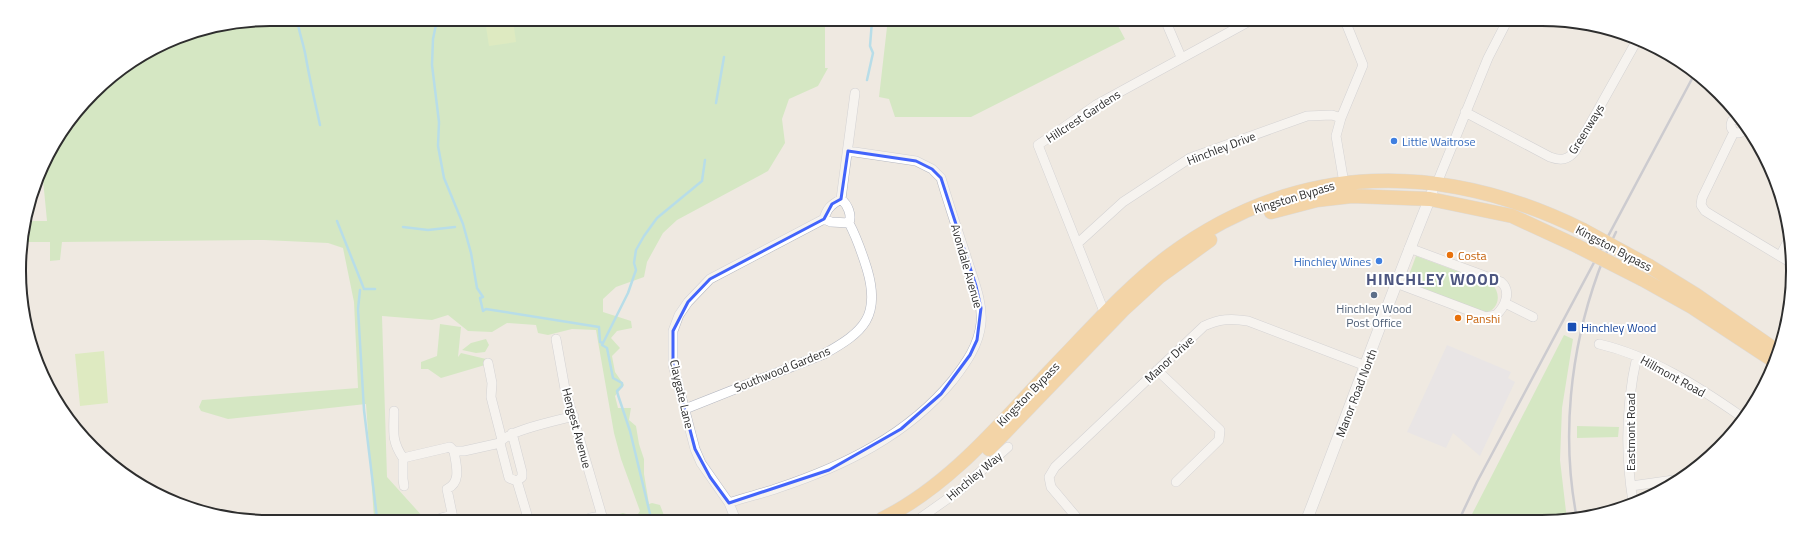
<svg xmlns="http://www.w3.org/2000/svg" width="1812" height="541" viewBox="0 0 1812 541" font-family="'Titillium Web',sans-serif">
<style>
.industrial{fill:#e3e1e8}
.green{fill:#b6e59e}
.pitch{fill:#c9ec9a}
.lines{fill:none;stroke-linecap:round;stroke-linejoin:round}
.stream{stroke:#75cff0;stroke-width:2.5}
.minor-casing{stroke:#b4b7c1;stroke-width:10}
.tertiary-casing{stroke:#b4b7c1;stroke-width:12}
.trunk-casing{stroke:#c9c9c9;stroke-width:15}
.minor{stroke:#fff;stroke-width:9}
.tertiary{stroke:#fff;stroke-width:11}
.trunk{stroke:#f8ba60;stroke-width:14}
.rail{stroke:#a3a6b8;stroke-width:2.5}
.trunk-bridge-casing{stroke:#c9c9c9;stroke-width:15;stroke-linecap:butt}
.trunk-bridge{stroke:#f8ba60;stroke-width:14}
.marked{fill:none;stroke:#4264fb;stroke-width:3;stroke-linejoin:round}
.shop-dot{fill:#3f7fe0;stroke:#fff;stroke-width:1.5}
.food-dot{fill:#e8710a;stroke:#fff;stroke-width:1.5}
.service-dot{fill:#5c6f8a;stroke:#fff;stroke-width:1.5}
.transit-dot{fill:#1a4fb4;stroke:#fff;stroke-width:1.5}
.labels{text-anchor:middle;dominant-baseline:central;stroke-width:4;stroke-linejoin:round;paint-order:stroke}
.street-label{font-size:12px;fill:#2e2e2e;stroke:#fff}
.shop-label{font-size:12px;fill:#366cbe;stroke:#fff;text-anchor:start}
.food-label{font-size:12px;fill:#c56008;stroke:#fff;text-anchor:start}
.service-label{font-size:12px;fill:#4e5e75;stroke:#fff}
.transit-label{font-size:12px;fill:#164399;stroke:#fff;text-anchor:start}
.district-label{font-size:16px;font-weight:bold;letter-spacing:1px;fill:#4d5680;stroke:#fff}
.rim{fill:none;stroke:#2e2e2e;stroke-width:2}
</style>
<rect width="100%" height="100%" fill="#efe9e1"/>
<!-- industrial -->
<path class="industrial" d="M1447,345l64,27 -3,6 7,4 -35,74 -27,-23 -7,15 -39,-16z"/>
<!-- green -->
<path class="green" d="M271,19l554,2v47h3l-10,18 -29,13 -7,20 3,24 -17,28 -91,49 -14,13 -16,29 -3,15 -28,10 -13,12v13l28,9 1,7 -15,3 -6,7 9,10 -8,8 3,16 9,13 -9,11 3,12h13l-2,12 7,6 3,18 5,15v15l5,30 3,-1 8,2 5,13h-52l-1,-2 11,-3 13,4 4,-6 -19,-52 -7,-26 -18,-103 -24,-1 -24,6 -10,-2 -2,-8 -29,-2 -15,9 -24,-1 -20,-16 -16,5 -50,-4 5,161 37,41h-50l-8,-114 -138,15 -27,-8 -2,-4 3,-7 156,-12 -4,-86 -11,-54 -15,-5 -64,-3 -202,2 -2,18 -10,1v-19h-27l5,-21h19l-5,-52 3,-10 60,-77 69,-44z
M928,21l188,1 9,17 -154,78h-76l-6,-18 -10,-2 8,-70 37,-3z
M1416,256l76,28c10,10 7,27 -8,29l-78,-30z
M440,324l21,3 -3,30 3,-4 25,6 -1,6 -44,13 -13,-9h-7v-7l16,-6z
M1564,335l9,4 -11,69 -2,52 7,60h-98z
M486,339l3,6 -4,7 -9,1 -14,-3 9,-7z
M1577,426l42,1 -1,10 -41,1z"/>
<!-- pitch -->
<path class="pitch" d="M485,20h28l3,22 -27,4z
M104,351l4,52 -28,3 -5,-52z"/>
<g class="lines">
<!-- stream -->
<path class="stream" d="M297,19c2,14 7,26 9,39 4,23 9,44 14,67
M437,20l-4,19 -1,26 7,57 -1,24 6,32 19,46 8,29 6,35 6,9 -3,1 3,13 3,-2 113,18 1,15 3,1
M867,80l6,-27 -3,-7 2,-25
M716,103l8,-46
M337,221l27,68h11
M403,227l25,3 27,-3
M360,290l-2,19 6,101 13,108
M651,518l-21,-87 -12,-36 -1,-4 5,-5v-3l-9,-5 -6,-30 -5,-3 26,-52 8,-23 -2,-7 2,-13 8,-14 13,-18 45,-37 3,-21"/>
<defs>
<path id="minor" d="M1166,22l15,35
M1465,112l85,45c11,4 18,3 25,-6l61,-109
M1738,118l-6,3c-3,8 2,14 10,11l3,-7
M1734,132l-32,66 -1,7 4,6 8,5 75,45
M1437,183l51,-125 18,-35
M1345,189l-9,-53 5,-18 22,-53 -17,-42
M841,199l14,-106
M841,199c7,6 11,16 8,24l-18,-1 -7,-3c3,-11 7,-14 17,-20z
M1078,243l45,-41 67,-44 117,-42 25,-1 9,3
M1780,256l8,-15
M1396,283l90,34 10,-2c9,-8 16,-24 5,-33l-92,-34
M1505,303l28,14
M1105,314l-67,-169 58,-40 150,-82
M556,339l9,50 37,127
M1599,344c52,12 100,43 143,73
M488,363l4,20 -1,14 11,43
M1157,370l63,60 -1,10 -43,42
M685,409l139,-55c40,-22 57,-38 43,-85 -5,-16 -10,-31 -18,-46
M394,411c0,21 -3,29 9,47
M512,433l10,39v5l-5,4 11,37
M500,443l9,35 8,3
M404,486l-1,-7v-21l47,-11 4,4
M1631,486l43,-6
M1633,502c-8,-49 -7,-98 4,-146
M729,503c16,-6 33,-9 49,-15 66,-22 130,-53 175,-108 13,-17 26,-35 28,-57 2,-21 -8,-44 -14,-64 -9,-27 -18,-54 -26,-81l-9,-9 -16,-8 -68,-10
M441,518l11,-3
M453,518l-6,-29c15,-7 9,-24 7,-38h10l36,-8c5,-12 60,-23 74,-27
M590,518l12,-2 1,2
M735,518l-6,-15 -28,-40 -6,-14 -22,-84v-34l6,-16 9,-13 22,-23 114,-60
M919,519l41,-29 48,-43
M1078,519l-27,-32 -2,-10 6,-10 149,-141c15,-7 27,-8 44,-5l118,45"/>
<path id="tertiary" d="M1307,519c42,-108 81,-218 125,-326"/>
<path id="trunk" d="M1271,212l46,-12 35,-4 78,3 82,17 65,30
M1649,266l47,29 81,56
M1642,279l50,28 82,54
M989,449l135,-140 35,-32 51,-37
M882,519c67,-33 118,-95 168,-148 39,-40 76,-83 120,-116 130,-95 273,-94 413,-25"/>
</defs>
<!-- minor casing -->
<use href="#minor" class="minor-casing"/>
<!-- tertiary casing -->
<use href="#tertiary" class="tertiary-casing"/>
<!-- trunk casing -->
<use href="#trunk" class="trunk-casing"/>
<!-- minor -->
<use href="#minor" class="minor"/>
<!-- tertiary -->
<use href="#tertiary" class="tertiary"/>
<!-- trunk -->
<use href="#trunk" class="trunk"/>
<!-- rail -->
<path class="rail" d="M1577,519c-16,-81 -7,-168 21,-246 5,-14 12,-28 18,-41
M1459,520l18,-38 217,-407"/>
<defs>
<path id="trunk-bridge" d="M1583,230l66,36
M1577,246l65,33"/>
</defs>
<!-- trunk-bridge casing -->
<use href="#trunk-bridge" class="trunk-bridge-casing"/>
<!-- trunk-bridge -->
<use href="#trunk-bridge" class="trunk-bridge"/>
</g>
<!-- marked area -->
<path d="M0 0H1812V541H0ZM848,151l68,10 16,8 9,9 35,108 5,22 -4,32 -7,15 -29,39 -40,35 -72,41 -100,33 -19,-26 -15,-28 -22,-84v-34l15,-29 22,-23 114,-60 8,-15 9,-5z" fill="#efe9e1" fill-opacity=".55" fill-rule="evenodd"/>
<path class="marked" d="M848,151l68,10 16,8 9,9 35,108 5,22 -4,32 -7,15 -29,39 -40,35 -72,41 -100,33 -19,-26 -15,-28 -22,-84v-34l15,-29 22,-23 114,-60 8,-15 9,-5z"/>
<!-- markers -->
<g class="shop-dot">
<circle cx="1394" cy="141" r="4"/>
<circle cx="1379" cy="261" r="4"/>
</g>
<g class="food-dot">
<circle cx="1450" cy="255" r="4"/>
<circle cx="1458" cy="318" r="4"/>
</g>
<circle class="service-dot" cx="1374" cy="295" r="4"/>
<rect class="transit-dot" x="1567" y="322" width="10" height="10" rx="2"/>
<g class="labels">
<!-- street labels -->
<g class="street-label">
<text transform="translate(1083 116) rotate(-33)">Hillcrest Gardens</text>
<text transform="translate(1586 129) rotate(-58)">Greenways</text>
<text transform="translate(1221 148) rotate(-21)">Hinchley Drive</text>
<text transform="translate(1294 197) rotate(-17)">Kingston Bypass</text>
<text transform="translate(1614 248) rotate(28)">Kingston Bypass</text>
<text transform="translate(967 266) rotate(74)">Avondale Avenue</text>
<text transform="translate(1169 359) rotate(-43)">Manor Drive</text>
<text transform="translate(782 369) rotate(-22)">Southwood Gardens</text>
<text transform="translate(1673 376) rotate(29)">Hillmont Road</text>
<text transform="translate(1356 393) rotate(-69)">Manor Road North</text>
<text transform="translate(682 394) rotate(77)">Claygate Lane</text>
<text transform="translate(1028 394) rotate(-46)">Kingston Bypass</text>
<text transform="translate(577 428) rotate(75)">Hengest Avenue</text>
<text transform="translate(1630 432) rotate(-90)">Eastmont Road</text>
<text transform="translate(974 476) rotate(-40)">Hinchley Way</text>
</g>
<!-- shop labels -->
<g class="shop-label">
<text x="1402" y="141">Little Waitrose</text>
<text x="1371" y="261" text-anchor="end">Hinchley Wines</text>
</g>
<!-- food labels -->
<g class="food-label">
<text x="1458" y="255">Costa</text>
<text x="1466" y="318">Panshi</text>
</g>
<!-- service labels -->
<g class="service-label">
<text x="1374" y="308">Hinchley Wood<tspan x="1374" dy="14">Post Office</tspan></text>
</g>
<!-- transit labels -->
<g class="transit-label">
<text x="1581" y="327">Hinchley Wood</text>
</g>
<!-- district labels -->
<g class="district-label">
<text x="1433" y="279">HINCHLEY WOOD</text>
</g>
</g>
<!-- crop -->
<path d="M0 0H1812V541H0ZM270 26H1542A244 244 0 0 1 1786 270V271A244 244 0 0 1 1542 515H270A244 244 0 0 1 26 271V270A244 244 0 0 1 270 26Z" fill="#fff" fill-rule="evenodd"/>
<path class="rim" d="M270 26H1542A244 244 0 0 1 1786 270V271A244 244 0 0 1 1542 515H270A244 244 0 0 1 26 271V270A244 244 0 0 1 270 26Z"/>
</svg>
